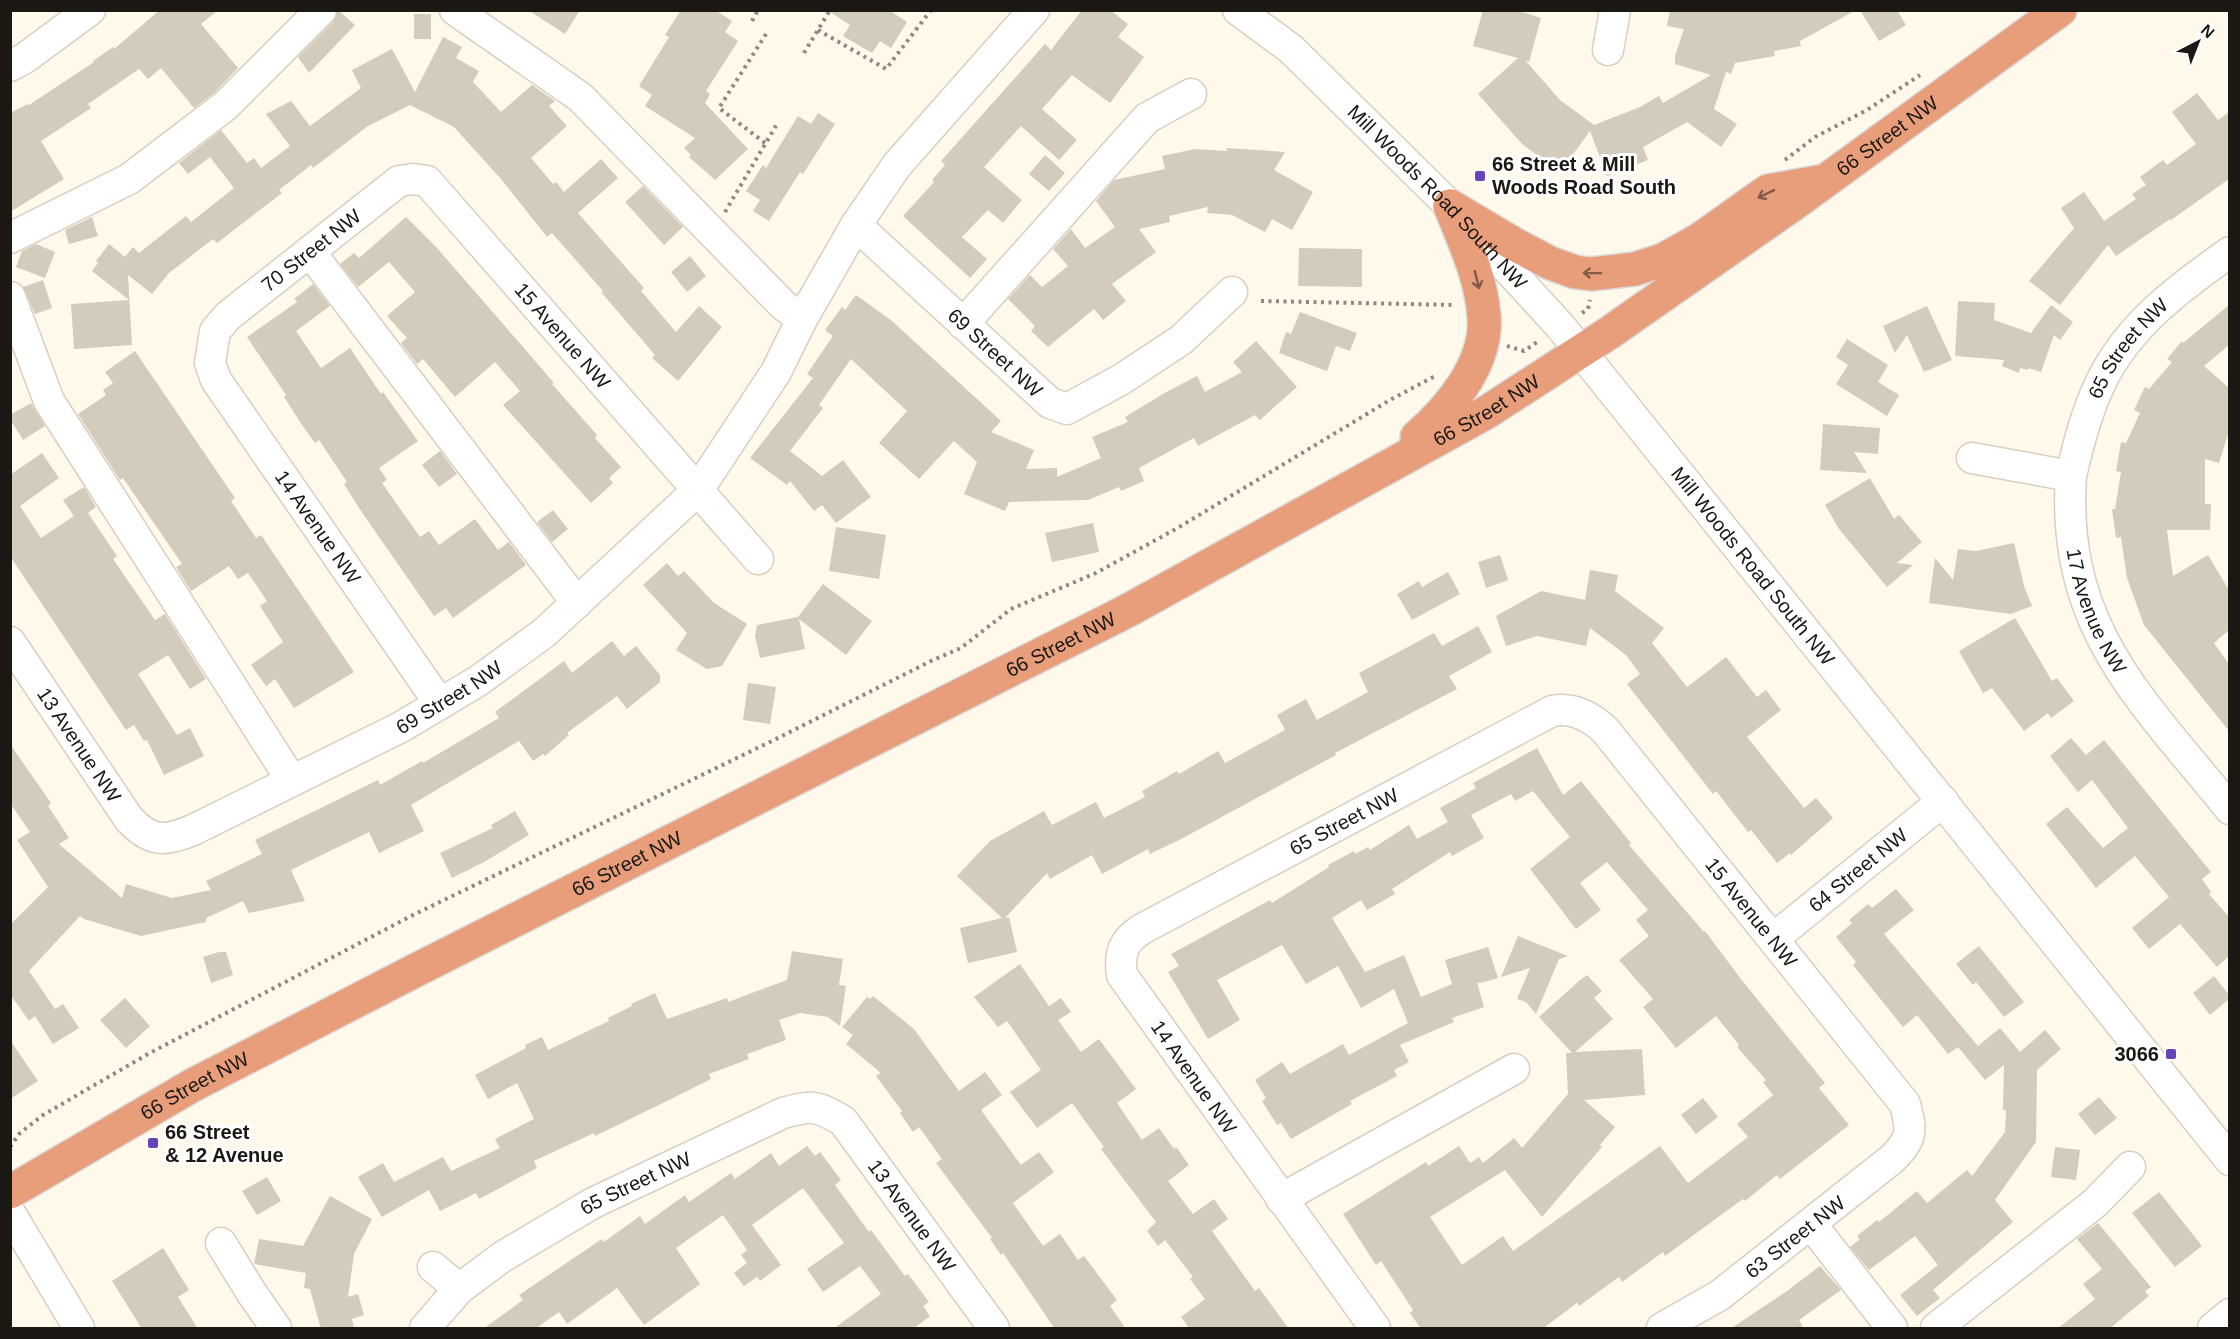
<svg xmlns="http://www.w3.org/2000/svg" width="2240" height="1339" viewBox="0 0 2240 1339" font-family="Arial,sans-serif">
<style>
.building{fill:#d3cbbc}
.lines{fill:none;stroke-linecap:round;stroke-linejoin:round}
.minor-casing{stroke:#d7cfc0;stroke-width:33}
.major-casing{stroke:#dbdad9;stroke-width:36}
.path{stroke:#8e8980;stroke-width:4;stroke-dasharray:3 4.5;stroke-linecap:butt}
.minor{stroke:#fff;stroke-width:30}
.major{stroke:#e99e7b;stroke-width:33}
.oneway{stroke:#825b47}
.poi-dot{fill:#6742ba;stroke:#fff;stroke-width:2}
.labels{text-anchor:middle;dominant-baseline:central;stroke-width:6;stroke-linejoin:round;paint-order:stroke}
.street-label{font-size:20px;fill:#1b1813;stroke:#fff}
.poi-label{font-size:20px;font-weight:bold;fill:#1b1813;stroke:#fff;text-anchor:start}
</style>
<rect width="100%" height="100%" fill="#fff9ec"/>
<!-- building -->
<path class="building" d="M160,10h58l-17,14 37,44 -24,25 -20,15 -33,-40 -13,11 -9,-10 -51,35 3,4 -50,33 23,38 -54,33v-99l18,-9 1,1 65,-43 -1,-1 20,-14 1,2z
M338,10l17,15 -46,48 -11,-16 35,-35z
M528,10h52l-15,24z
M681,10h34l17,11 -7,11 13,9 -32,50 4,3 -5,9 43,46 -33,31 -26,-23 2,-2 -7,-7 11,-10 -50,-32 7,-11 -13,-9 30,-49 -4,-2z
M827,10h62l18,12 -16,26 -11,-7 -8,12 -29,-17 7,-11z
M1082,10h28l18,14 -10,13 26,20 -34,46 -38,-28 -30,34 35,31 -18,20 -38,-34 -37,41 38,33 -19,23 -15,-13 -26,27 25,22 -17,19 -67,-62 31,-34 -2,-2 13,-15 -4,-4 104,-117 6,6z
M1483,10h33l25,8 -12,44 -4,-2 35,40 34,25 46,-18 19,-11 4,7 48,-28 -36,-11v-8l9,-27 -17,-3 3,-16h186l-56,31 1,5 -27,5 1,5 -40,7 -4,11 -5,-2 -12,37 23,15 -16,23 -34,-25 -44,25 5,13 -41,16 -17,-45 -30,41 -38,-28 -44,-50 40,-36 -45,-12z
M1860,10h37l9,15 -27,16z
M414,14h17v25h-17z
M443,37l19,10 -6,11 23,13 -6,11 28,30 31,-27 23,16 -6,5 18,20 -36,32 22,26 3,-2 8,10 37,-33 17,19 -40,35 66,75 -3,3 35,41 23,-26 23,21 -44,54 -26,-23 3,-3 -54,-63 2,-1 -51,-58 -5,4 -46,-58 -47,-52 -44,-22 -42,21 -55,42 -2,-3 -32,25 3,3 -65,50 -4,-4 -44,34 -17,21 -24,-19 4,70 -58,4 -3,-45 58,-4 -37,-29 6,-8 -2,-2 13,-17 16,13 8,-10 6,6 47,-37 5,6 43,-34 -24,-31 -22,17 -9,-11 42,-33 26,33 7,-5 7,10 29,-22 -24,-32 25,-13 19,25 51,-38 -9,-18 40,-21 23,43z
M2197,93l21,27 11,-8v67l-58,41 -1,-1 -54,37 -8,-11 -48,60 -31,-24 45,-53 -13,-20 23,-16 20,29 32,-22 -4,-5 14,-9 -6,-8 23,-17 4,5 29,-21 -24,-32z
M818,113l17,11 -32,50 -3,-2 -31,49 -16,-10 7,-11 -14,-9 17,-26 3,3 32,-52 13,8z
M1227,148l58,4 -11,18 39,22 -21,38 -20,-11 -7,13 -33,-17 -25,-2 1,-6 -39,9 1,6 -31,7 17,23 -44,32 14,17 -23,19 -9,-11 -46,38 -17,-16 4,-5 -27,-27 22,-24 12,12 26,-21 -15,-17 18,-20 14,19 30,-21 -19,-26 18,-21 51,-11 -3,-13 33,-7 32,2z
M1045,155l20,18 -16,18 -20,-17z
M643,186l40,41 -19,18 -39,-43z
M92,217l6,19 -29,8 -4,-14z
M406,217l31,31 99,114 18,21 -2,1 45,51 -2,3 26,29 -12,11 4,5 -22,20 -88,-98 17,-14 -25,-29 -40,35 -32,-38 -6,5 -16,-21 6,-5 -20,-22 28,-24 -26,-30 -31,25 -18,-23 14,-11 5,5z
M36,244l19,8 -10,26 -29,-11 6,-16z
M1299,248l63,1v38l-64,-1z
M690,256l16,20 -19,16 -16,-20z
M43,280l9,28 -17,6 -12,-27z
M313,284l17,22 -34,25 25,37 29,-20 31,46 2,-2 35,49 -39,27 8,12 -5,3 38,54 9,-6 10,14 36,-26 23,31 11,-8 17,23 -73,53 -7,-10 -12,8 -73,-105 -17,-27 3,-2 -28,-42 -4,3 -13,-18 -18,-28 2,-2 -39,-58 50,-35 -3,-3z
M856,295l36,26 109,100 -10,11 43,18 -8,19 31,-1v9l44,-19 -9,-21 36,-15 -3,-5 43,-26 29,-15 8,16 37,-20 -9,-10 23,-21 41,46 -37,33 -5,-5 -57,31 -4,-8 -55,30 5,13 -23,10 -2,-4 -31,13 -79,2 -4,9 -41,-17 13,-32 -23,-21 -35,38 -40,-36 28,-32 -56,-52 -32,46 4,3 -33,43 32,25 21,-16 28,37 -35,26 -14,-18 -8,6 -24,-30 -3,4 -37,-27 63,-80 -6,-4 26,-38 -8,-6 17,-23 3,3z
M1958,301l37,2 -1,17 37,13 20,-28 22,17 -13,18 -6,-5 -13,37 -13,-4v2l-8,-2 -1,5 -17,-7 2,-6 -49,-4z
M2229,305v40l-25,21 25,22v43l-10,32 -14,-4v45h6l-1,26h-43l6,46 35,-21 21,35v40l-15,13 15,21v67l-85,-106 -17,-47 -6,-41 -5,1 -4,-29h3l6,-37 -5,-1 5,-29 5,1 14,-30 -6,-3 11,-23 4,2 23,-27 -5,-3 15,-18 1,2z
M1927,306l25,54 -28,12 -17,-37 -12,18 -12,-27z
M1300,312l57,21 -7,18 -14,-5 -9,25 -48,-18 7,-21 5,2z
M1847,339l41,26 -10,17 21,13 -12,21 -51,-32 12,-19 -12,-8z
M135,351l100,147 -4,3 25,37 5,-3 93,137 -60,36 -19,-29 -9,7 -15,-21 32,-23 -23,-36 7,-5 -19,-28 -10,6 -9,-13 -38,25 -15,-24 6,-3 -59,-86 -3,2 -42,-66 28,-19 -3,-5 10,-7 -8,-11z
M31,403l14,23 -22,14 -13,-21v-4z
M1823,424l57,4 -2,26 -24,-2 13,21 -47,-3z
M440,451l17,23 -18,13 -17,-22z
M42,453l17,25 -39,28 21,32 33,-22 -11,-16 21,-13 12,20 -8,6 29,43 -4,3 42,61 10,-6 41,65 -16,10 -22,-34 -30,19 39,61 13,-7 14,28 -40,19 -17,-35 -3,1 -10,-16 -8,5 -116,-174v-81z
M1870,478l24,41 5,-4 23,27 -25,21 16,2 -26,22 -48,-58 -14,-24z
M553,510l15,19 -16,13 -15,-20z
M1093,523l6,29 -47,10 -7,-29z
M836,527l50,8 -7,44 -50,-8z
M2014,543l10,43 8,20 -21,8 -82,-11 6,-45 18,22 5,-31 18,2z
M1500,555l8,25 -22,8 -8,-26z
M667,563l11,13 6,-5 30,32 33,21 -25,42 -15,3 -31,-19 11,-17 -44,-48z
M1590,570l28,5 -3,16 49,37 -12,15 35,44 39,-30 31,40 9,-7 15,20 -34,27 57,71 12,-10 17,20 -42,37 -1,-2 -13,10 -26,-33 -3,2 -32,-41 -3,3 -86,-110 13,-10 -14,-19 -36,-27 -4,18 -49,-10 -31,10 -10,-30 45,-25 44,9z
M1448,572l12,22 -48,26 -15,-26 22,-13 3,6z
M823,584l49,37 -26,34 -47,-36 6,30 -45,9 -5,-22 2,-11 41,-8z
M2015,618l37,63 5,-3 17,23 -23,17 -3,-5 -24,18 -32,-43 -9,5 -24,-42z
M1478,626l14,26 -43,24 8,13 -122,64 1,2 -153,83 -33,16 -2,-5 -46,25 -10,-19 -42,24 -3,-6 -42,45 4,-1 8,35 -49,11 -8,-35 42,-10 -45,-42 33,-35 54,-30 8,14 44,-23 8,16 41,-21 -3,-6 35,-20 2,3 39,-23 7,12 60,-33 -8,-15 29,-16 11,21 51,-28 -9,-19 75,-40 8,13z
M612,641l12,15 12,-10 24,29v7l-33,27 -10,-13 -50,37 2,2 -24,21 -2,-2 -10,7 -14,-20 -108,64 13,26 -45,22 -10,-21 -78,38 14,31 -56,12 -6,-12 -37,17v4l-65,14 -57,-17 -4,-3 -51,55 26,38 8,-5 16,24 -26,16 -18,-28 -6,5 -19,-27v-69l38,-38 -31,-47 13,-8 -20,-29v-59l41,59 -3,3 21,32 -10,6 63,54 4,-14 46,14 39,-8 -5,-9 56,-27 -7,-14 123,-60 2,5 42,-24 1,2 76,-45 -4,-6 69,-51 8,12z
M748,683l28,4 -6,37 -27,-4z
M2071,738l15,17 18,-15 107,132 -9,7 9,13 -2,2 20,23v39l-12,11 -37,-43 -31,25 -17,-21 37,-31 -34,-41 -39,32 -50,-64 21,-17 36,41 25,-20 -36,-48 -14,12 -28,-36z
M1537,748l26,47 18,-14 50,62 -2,2 75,87 1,-1 36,48 84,104 -6,5 30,37 -69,54 -3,-4 -32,26 -2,-2 -78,57 -2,-4 -41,30 -3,-5 -40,29 -2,-3 -35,26h-121l-11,-16 3,-3 -32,-49 -5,4 -33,-51 83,-52 2,4 31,-20 11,17 9,-6 4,6 31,-25 8,10 46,-54 -2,-41h6l-33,-36 40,-36 8,-6 15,16 -8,7 19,21 -38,33 67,-3 3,46 -61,5 31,27 -15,18 2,2 -60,70 -37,-47 -75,47 32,48 41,-29 10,15 147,-105 28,37 60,-46 -11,-13 36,-29 -10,-13 3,-2 -29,-33 2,-2 -23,-29 -40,32 -33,-41 10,-8 -34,-39 30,-24 -13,-16 12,-10 -41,-48 -27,21 21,27 -25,19 -46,-60 40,-32 -37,-46 -18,10 -4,-7 -40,21 13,23 -32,18 -2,-4 -58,37 3,5 -28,16 -6,-10 -29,18 33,54 39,-17 17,42 31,-13 -7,-24 43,-13 10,31 -18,5 -3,-1 7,25 -32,11 2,4 -54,23 9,17 -15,8 3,6 -47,25 2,3 -61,35 -10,-16 -4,2 -15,-24 4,-3 -11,-18 27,-18 8,12 53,-30 6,11 59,-32 -14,-34 -33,19 -23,-42 -32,18 -24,-39 -65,35 23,40 -32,19 -40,-67 11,-6 -8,-12 99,-54 2,3 57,-36 -1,-2 26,-14 1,3 13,-7 2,3 39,-25 8,14 31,-17 -8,-14 36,-20 -3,-5z
M515,811l14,24 -45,27 -32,16 -12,-25 53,-25 -2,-3z
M1896,889l18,21 -30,24 94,112 22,-18 20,24 25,-22 16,19 -24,21 -1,72 -41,58 18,22 -80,68 7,8 -23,18 -17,-21 38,-30 -23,-29 -46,34 -19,-23 10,-8 -3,-3 20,-16 2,2 38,-31 10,12 40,-33 5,6 33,-44 1,-22h-3l1,-45 -19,15 -27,-33 -10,7 -31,-39 -14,12 -50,-62 3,-3 -20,-25 16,-14 -3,-3 19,-16 4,4z
M1518,936l50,20 -9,3 -23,55 -10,-12 -9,-3 13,-31 -29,9z
M1979,946l45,56 -20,15 -28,-35 -3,3 -17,-21z
M792,951l51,8 -4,26 7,1 -6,40 -12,-9 -28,-4 -21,7 7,20 -39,14 2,5 -40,15 2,5 -48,24 -68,33 -1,-3 -60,28 3,7 -58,31 -3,-6 -36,18 -11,-21 -47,27 -24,-40 25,-14 11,19 49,-25 8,14 49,-23 -5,-9 39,-20 -17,-36 -29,16 -13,-24 51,-27 -1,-3 17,-8 6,13 61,-29 -1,-3 24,-12 -1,-2 24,-11 12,26 60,-21 1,4 59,-22z
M219,952h7l7,23 -22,8 -8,-26z
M1020,964l29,42 12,-8 10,14 -13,8 23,32 18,-13 37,50 -19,14 25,37 17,-12 15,21 2,-2 13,18 -21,16 25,33 21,-15 14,20 -16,12 43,60 4,-3 30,41h-99l-9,-12 24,-18 -15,-20 3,-2 -28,-37 -7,6 -11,-15 9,-9 -55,-73 3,-2 -32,-44 -35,25 -27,-36 31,-22 -34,-49 -9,6 -24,-30z
M2214,976l15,19v4l-19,16 -17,-22z
M873,996l41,33 45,62 26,-19 17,23 -21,15 40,55 18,-13 15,20 -41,31 30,43 17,-12 18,26 6,-4 33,44 -7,6 16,23h-71l-52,-76 -2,2 -11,-16 2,-1 -56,-75 6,-4 -23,-32 -6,5 -13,-19 2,-2 -26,-35 5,-3 -35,-29 7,-9 -11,-8 25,-30 3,2z
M125,998l25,28 -24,22 -26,-28z
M10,1040l28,41 -28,18z
M2099,1097l18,21 -22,17 -17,-21z
M1703,1098l15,19 -22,17 -15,-19z
M807,1146l8,10 5,-4 21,28 -6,5 34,47 2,-2 34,46 3,-2 21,28 -6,4 7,10 -17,13h-80l48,-35 -21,-28 -37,26 -16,-23 37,-26 -41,-55 -51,37 29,40 -21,16 -3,-4 -13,9 -10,-13 13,-10 -6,-8 6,-5 -24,-35 -47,33 24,36 -56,41 -27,-37 -50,36 -8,-12 -24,17h-52l40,-29 -4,-5 83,-56 2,3 36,-26 5,8 40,-29 4,7 42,-29 4,6 36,-26 8,13z
M2055,1147l25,3 -4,30 -25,-3z
M267,1177l14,24 -24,14 -15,-24z
M2159,1192l43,54 -27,21 -43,-54z
M330,1196l42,23 -18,35 -6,43 10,-3 6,21 -12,4 2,10h-33l-11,-40 -6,-1 2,-15 -52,-9 5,-25 44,7z
M2098,1223l53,64 -6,4 4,5 -40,33h-52l38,-30 -12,-15 19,-15 -25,-30z
M163,1248l26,42 -11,7 20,32h-56l-30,-48z
M1820,1266l21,24 -42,30 5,9h-74l57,-38z"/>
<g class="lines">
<defs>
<g id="minor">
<path d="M455,10l125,87 203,208 19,14"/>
<path id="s1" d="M1238,10l53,39 159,157 111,121 669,833"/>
<path d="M1608,50l7,-40"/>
<path d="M10,66l15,-8 65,-48"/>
<path id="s2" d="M856,225l194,178 17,6 55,-30 59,-39 51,-48"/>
<path d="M10,238l119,-59 96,-73 96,-96"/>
<path d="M310,252l267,351"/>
<path d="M10,297l39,104 243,380"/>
<path d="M963,324l184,-206 44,-24"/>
<path id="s3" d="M1972,458l99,18c-10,152 70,223 159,333"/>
<path id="s4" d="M2071,476c7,-31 15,-63 29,-92 27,-58 79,-96 130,-132"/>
<path id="s5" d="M10,642l119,177c21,23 36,23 64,11l208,-103 77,-46 66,-48 154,-143 78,-118 26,-53 54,-94 41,-60 137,-155"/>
<path id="s6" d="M440,704l-224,-324 -6,-17 5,-32 13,-15 171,-135 14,-2 14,2 331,378"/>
<path id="s7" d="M1774,938l169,-137"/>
<path d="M1281,1199l233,-130"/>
<path d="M10,1213l69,115"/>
<path d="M1811,1224l81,104"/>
<path d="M221,1243l30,49 25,36"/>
<path d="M433,1267l26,22"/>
<path id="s8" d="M425,1328l34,-39 43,-32 91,-54 190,-90c30,-8 33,-8 60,8l151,207"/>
<path id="s9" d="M1375,1328l-253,-353c-3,-22 1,-34 20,-46l410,-218c20,-4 38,5 53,19l300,374c7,27 8,34 -13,55l-172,136 -58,33"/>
<path d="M1936,1328l159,-125 35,-36"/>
<path d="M2213,1328l17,-14"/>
</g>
<g id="major">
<path d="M1450,206l64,38 36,19 25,9 16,2 44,-5 28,-9 36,-20 69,-49 50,-9"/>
<path d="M1417,437c33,-29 71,-74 67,-121 -3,-39 -20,-75 -34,-110"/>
<path id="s10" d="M10,1192l183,-107 229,-118 705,-356 360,-199 122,-79 186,-130 265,-193"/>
</g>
</defs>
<!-- minor casing -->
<use href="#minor" class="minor-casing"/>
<!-- major casing -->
<use href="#major" class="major-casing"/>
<!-- path -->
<path class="path" d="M752,21l6,-11
M818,30l68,39 45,-59
M804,53l26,-43
M765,143l-46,-35 49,-77
M1785,160l30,-23 52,-27 53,-35
M725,212l52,-88
M1261,301l195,4
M1582,313l6,-4 2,-9
M1507,346l17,5 16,-11
M10,1147l10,-14 23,-18 105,-61 265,-139 361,-175 157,-79 30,-13 50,-39 85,-36 85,-47 209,-126 45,-24"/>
<!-- minor -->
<use href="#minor" class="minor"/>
<!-- major -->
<use href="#major" class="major"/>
</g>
<!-- one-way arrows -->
<defs><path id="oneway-shaft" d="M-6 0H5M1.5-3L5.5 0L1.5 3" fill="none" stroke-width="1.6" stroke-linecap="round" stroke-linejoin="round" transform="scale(1.5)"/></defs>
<g class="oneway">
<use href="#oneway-shaft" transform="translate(1766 194) rotate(154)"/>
<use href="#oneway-shaft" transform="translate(1592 273) rotate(-179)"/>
<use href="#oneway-shaft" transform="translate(1477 280) rotate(76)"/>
</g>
<!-- markers -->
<g class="poi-dot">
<rect x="1474" y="170" width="12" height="12" rx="3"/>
<rect x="2165" y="1048" width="12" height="12" rx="3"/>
<rect x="147" y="1137" width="12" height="12" rx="3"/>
</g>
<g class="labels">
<!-- street labels -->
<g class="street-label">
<text stroke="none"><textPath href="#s10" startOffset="2157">66 Street NW</textPath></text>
<text stroke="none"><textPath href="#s1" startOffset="274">Mill Woods Road South NW</textPath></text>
<text stroke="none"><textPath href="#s6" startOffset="570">70 Street NW</textPath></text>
<text stroke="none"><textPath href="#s6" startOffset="916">15 Avenue NW</textPath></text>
<text stroke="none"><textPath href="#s4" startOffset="142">65 Street NW</textPath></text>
<text stroke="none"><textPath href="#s2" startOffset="189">69 Street NW</textPath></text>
<text stroke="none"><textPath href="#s10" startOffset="1671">66 Street NW</textPath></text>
<text transform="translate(318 527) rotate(55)">14 Avenue NW</text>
<text stroke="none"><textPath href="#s1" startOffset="760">Mill Woods Road South NW</textPath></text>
<text stroke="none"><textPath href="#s3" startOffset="240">17 Avenue NW</textPath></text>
<text stroke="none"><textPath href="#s10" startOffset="1185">66 Street NW</textPath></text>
<text stroke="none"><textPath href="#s5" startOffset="573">69 Street NW</textPath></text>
<text stroke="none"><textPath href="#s5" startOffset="124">13 Avenue NW</textPath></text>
<text stroke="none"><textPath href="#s9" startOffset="717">65 Street NW</textPath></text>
<text stroke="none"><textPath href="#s10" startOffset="699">66 Street NW</textPath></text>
<text stroke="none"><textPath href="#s7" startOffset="108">64 Street NW</textPath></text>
<text stroke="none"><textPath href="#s9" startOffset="1245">15 Avenue NW</textPath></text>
<text transform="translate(1194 1077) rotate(55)">14 Avenue NW</text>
<text stroke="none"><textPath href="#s10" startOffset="213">66 Street NW</textPath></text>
<text stroke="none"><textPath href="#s8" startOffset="258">65 Street NW</textPath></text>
<text stroke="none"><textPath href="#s8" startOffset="602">13 Avenue NW</textPath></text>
<text transform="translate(1795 1237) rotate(-38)">63 Street NW</text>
</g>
<!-- poi labels -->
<g class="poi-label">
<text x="1492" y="164">66 Street &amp; Mill<tspan x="1492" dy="23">Woods Road South</tspan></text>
<text x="2159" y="1054" text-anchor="end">3066</text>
<text x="165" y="1132">66 Street<tspan x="165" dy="23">&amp; 12 Avenue</tspan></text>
</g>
</g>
<!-- border -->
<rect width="2240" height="1339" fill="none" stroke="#1b1813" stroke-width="24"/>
<!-- north arrow -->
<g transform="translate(2198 42) rotate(42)" stroke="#ffffff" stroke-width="4.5" paint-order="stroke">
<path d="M0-4.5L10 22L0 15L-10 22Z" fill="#1b1813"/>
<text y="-9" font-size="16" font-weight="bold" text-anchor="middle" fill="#1b1813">N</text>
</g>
</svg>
